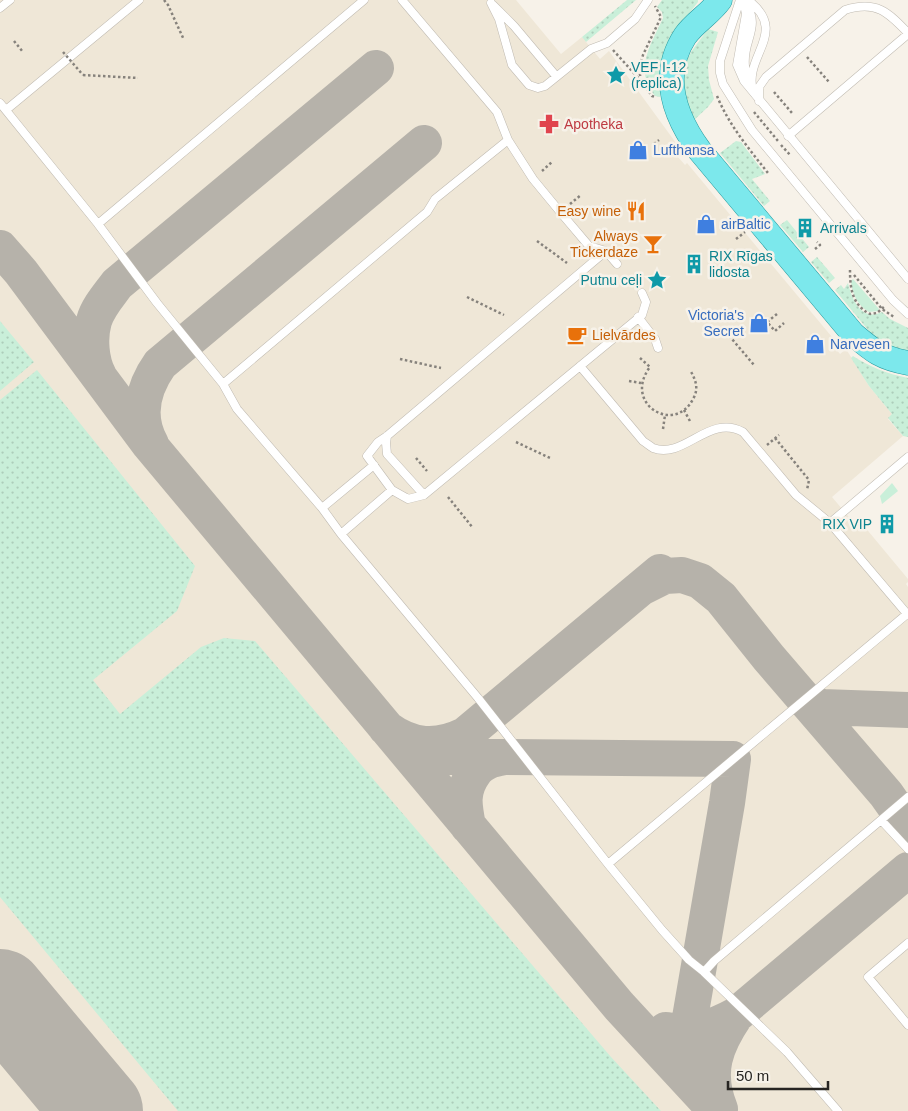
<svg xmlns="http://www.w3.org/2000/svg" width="908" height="1111" viewBox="0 0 908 1111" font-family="Arial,sans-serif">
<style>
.built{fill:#efe7d7}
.grass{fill:url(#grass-dots)}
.garden{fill:#c9efd9}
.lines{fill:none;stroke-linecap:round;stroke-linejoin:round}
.taxiway{stroke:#b6b2aa;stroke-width:36}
.runway{stroke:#b6b2aa;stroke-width:90}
.lane-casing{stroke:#c0bbb2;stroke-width:9}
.primary-casing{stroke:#269a9e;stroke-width:25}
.path{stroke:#86827c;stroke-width:2.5;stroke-dasharray:2.5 2.5;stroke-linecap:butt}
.lane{stroke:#fff;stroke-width:8}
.primary{stroke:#7ce8ec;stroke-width:24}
.path-bridge{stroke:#86827c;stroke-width:2.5;stroke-dasharray:2.5 2.5;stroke-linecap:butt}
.labels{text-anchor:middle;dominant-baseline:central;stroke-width:5;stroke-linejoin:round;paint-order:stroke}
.culture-label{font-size:14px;fill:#0d838f;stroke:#f7f2e9;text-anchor:start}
.health-label{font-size:14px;fill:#be3a42;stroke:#f7f2e9;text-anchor:start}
.shop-label{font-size:14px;fill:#366cbe;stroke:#f7f2e9;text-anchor:start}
.food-label{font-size:14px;fill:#c56008;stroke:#f7f2e9;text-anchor:end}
</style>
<defs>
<pattern id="grass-dots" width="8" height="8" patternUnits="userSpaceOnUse" patternTransform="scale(1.25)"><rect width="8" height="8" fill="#c9efd9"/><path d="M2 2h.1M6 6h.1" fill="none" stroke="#adcdba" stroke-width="1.8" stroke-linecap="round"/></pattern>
</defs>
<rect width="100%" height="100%" fill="#f7f2e9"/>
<!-- built -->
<path class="built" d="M0,0h516l45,54 21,-17 18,22 9,-8 67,92 -6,5 15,17 2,-2 145,174 -3,3 11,14 6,-5 23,37 23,28 -4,5 15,17 -71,61 27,32 5,-3 44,53v3l-2,2 2,3v524h-908z"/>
<!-- grass -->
<path class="grass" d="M627,0h9l-50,42 -4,-5z
M662,0h36v2l-24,31 -12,34 -2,30 -5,-1c-22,-27 -4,-51 8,-78l-1,-6 -5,-5z
M708,29l10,3 -10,34 1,14 5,19 -6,8 -15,14 -10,-25 1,-29 7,-15z
M736,141l5,1 24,32 -13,5 18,22 -6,5 -44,-53z
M787,220l22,27 -6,5 -23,-27z
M817,257l18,21 -6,5 -18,-21z
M848,283c4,17 14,39 34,29l8,7 18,9v24l-30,-10 -43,-52 6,-5 3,4z
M0,321l34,41 -34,29z
M853,356c17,11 35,18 55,22v59l-5,-1 -15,-18 4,-4 -23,-28 -18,-28z
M37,370l158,196 -18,45 -84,69 27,34 81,-67 23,-9 31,3 356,416 50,54h-483l-178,-214v-497z"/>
<!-- garden -->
<path class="garden" d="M853,279l26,30 -1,2 -9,1c-11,-6 -17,-18 -18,-31z
M892,483l6,8 -16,13 -2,-8z"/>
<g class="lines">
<!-- taxiway -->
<path class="taxiway" d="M0,248l21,24 128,172 470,562 97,105
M99,376c-8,-15 -10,-38 -5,-55 4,-14 15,-26 23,-37l259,-216
M151,444c-15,-27 -8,-56 9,-80l264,-221
M641,588l24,-12 17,-1 18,6 21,17 48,60 117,136 22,31
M804,700l18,7 86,3
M386,728c26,19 50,21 79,7l195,-163
M451,757h54c-5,1 -11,2 -16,4 -5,2 -12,7 -15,12 -13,18 -10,33 -6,53
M505,757l228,2 -6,44 -41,238 4,27 8,21
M666,1030c26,5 48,-3 70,-15l172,-145
M720,1109c-15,-37 -5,-63 16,-94"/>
<!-- runway -->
<path class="runway" d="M0,994l98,117"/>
<defs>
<path id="lane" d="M402,0l95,112 11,28 25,39 28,34 28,33 17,5 11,13
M740,0l-20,61v12l3,11 29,46 141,170 15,14
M743,0l3,14 -9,51 7,16 164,198
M748,0c42,32 -5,56 5,91
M745,1c17,28 -3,38 0,65 0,5 3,10 5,15
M491,3l8,16 13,46 17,20 9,3 7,-2 46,-37 16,-6 28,-24 13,-19
M493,5l21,21 42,50
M0,8l10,-8
M759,101v-14l7,-10 79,-67c31,-10 43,2 63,23
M0,103l98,121 59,79 66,81 14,25 85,99 19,26 137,164 130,166 54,66 27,30 15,12
M6,110l133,-110
M788,136l120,-102
M98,224l266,-224
M606,251l-219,185 -9,6 -11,14 25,34 16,9 16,-4 218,-180 4,-13 -4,-9
M638,317l17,22 3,9
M580,366l63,75c3,2 7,5 10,7 31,12 56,-35 90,-16l53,63 34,28 78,92
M223,384l204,-172 8,-13 73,-59
M387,436l-1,7 1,11 37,41
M322,508l52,-43
M830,523l78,-66
M341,534l51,-44
M908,797l-27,23 27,29
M608,864l299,-250
M908,943l-40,34 40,48
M838,1111l-51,-59 -83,-80 10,-11 167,-141"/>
<path id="primary" d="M720,0c-10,14 -25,22 -35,36 -26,40 -10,81 15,115l153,183c20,17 28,24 55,29"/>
</defs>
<!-- lane casing -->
<use href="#lane" class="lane-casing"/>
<!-- primary casing -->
<use href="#primary" class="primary-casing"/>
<!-- path -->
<path class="path" d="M164,0l4,5 16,35
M14,41l9,11
M613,50l28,31 11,15 3,1
M807,57l22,25
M83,75l55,3
M641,81l-2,-13 4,-13 18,-38 -6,-11
M774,92l18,21
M717,96c12,29 32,53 51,77
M754,112l24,29
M654,144l5,-4
M781,145l10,11
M542,171l11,-10
M570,204l11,-9
M736,239l9,-7
M537,241l30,22
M815,249l5,-4 -3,-3
M850,270c0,18 2,35 20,44l7,-1 8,-7
M854,275l28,34 12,8
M467,297l37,18
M777,314l-10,8 8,9 9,-8
M726,332l28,33
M640,358l10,9c-28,37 25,68 43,32 6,-10 3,-19 -3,-29
M400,359l41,9
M629,381l12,2
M684,410l7,13
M663,429l2,-14
M775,438l34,42 -2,10
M516,442l34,16
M767,445l12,-10
M416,458l11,13
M448,497l25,31"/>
<!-- lane -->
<use href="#lane" class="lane"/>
<!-- primary -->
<use href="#primary" class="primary"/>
<!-- path-bridge -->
<path class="path-bridge" d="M63,52l20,23"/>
</g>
<!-- icons -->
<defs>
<symbol id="sight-bare" viewBox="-9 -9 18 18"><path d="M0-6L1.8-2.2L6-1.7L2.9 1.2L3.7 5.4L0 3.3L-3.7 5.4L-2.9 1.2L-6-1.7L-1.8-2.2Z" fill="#0f9aa8" stroke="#f7f2e9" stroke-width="2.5" paint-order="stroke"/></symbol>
<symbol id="pharmacy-bare" viewBox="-9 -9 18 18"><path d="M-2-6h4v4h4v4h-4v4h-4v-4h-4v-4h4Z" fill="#e0444e" stroke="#f7f2e9" stroke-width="2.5" paint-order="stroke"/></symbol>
<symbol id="shop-bare" viewBox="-9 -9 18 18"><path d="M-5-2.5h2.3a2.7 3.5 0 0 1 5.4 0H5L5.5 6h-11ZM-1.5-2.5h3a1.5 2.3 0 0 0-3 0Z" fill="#3f7fe0" stroke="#f7f2e9" stroke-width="2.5" paint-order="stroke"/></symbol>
<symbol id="restaurant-bare" viewBox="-9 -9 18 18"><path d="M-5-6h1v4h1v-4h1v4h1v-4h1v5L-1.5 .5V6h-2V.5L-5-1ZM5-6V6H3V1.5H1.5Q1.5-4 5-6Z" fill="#e8710a" stroke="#f7f2e9" stroke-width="2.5" paint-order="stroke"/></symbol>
<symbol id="building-bare" viewBox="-9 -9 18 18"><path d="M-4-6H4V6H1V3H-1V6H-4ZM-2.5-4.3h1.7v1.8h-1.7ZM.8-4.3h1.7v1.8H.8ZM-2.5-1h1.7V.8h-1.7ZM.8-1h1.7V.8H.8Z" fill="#0f9aa8" stroke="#f7f2e9" stroke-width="2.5" paint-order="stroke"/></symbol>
<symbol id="bar-bare" viewBox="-9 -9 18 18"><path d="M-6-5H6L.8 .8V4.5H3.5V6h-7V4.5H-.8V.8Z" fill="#e8710a" stroke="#f7f2e9" stroke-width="2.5" paint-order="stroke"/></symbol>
<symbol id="cafe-bare" viewBox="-9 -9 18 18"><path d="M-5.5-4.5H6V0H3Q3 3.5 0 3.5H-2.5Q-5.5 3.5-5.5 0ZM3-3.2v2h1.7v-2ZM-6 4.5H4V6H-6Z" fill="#e8710a" stroke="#f7f2e9" stroke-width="2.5" paint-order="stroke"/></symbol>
</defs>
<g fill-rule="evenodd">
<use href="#sight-bare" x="602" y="61" width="28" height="28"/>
<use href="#pharmacy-bare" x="535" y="110" width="28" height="28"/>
<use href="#shop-bare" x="624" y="136" width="28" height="28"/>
<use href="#restaurant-bare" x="622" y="197" width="28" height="28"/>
<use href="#shop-bare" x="692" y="210" width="28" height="28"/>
<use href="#building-bare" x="791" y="214" width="28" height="28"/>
<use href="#bar-bare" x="639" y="230" width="28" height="28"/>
<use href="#building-bare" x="680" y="250" width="28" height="28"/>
<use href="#sight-bare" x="643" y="266" width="28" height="28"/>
<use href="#shop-bare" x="745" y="309" width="28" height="28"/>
<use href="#cafe-bare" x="563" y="321" width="28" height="28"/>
<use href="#shop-bare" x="801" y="330" width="28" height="28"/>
<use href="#building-bare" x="873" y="510" width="28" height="28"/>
</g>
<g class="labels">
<!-- culture labels -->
<g class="culture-label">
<text x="631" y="67">VEF I-12<tspan x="631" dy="16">(replica)</tspan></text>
<text x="820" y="228">Arrivals</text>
<text x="709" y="256">RIX Rīgas<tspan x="709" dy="16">lidosta</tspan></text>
<text x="642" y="280" text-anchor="end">Putnu ceļi</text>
<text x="872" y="524" text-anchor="end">RIX VIP</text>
</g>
<!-- health labels -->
<g class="health-label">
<text x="564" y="124">Apotheka</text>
</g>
<!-- shop labels -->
<g class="shop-label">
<text x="653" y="150">Lufthansa</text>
<text x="721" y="224">airBaltic</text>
<text x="744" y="315" text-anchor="end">Victoria's<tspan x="744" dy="16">Secret</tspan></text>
<text x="830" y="344">Narvesen</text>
</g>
<!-- food labels -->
<g class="food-label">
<text x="621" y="211">Easy wine</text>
<text x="638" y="236">Always<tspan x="638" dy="16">Tickerdaze</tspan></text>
<text x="592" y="335" text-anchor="start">Lielvārdes</text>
</g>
</g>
<!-- scale -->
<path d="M728 1081v8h100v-8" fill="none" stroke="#272522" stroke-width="2.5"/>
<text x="736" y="1081" font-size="15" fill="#272522" stroke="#f7f2e9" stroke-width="4" paint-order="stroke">50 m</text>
</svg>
